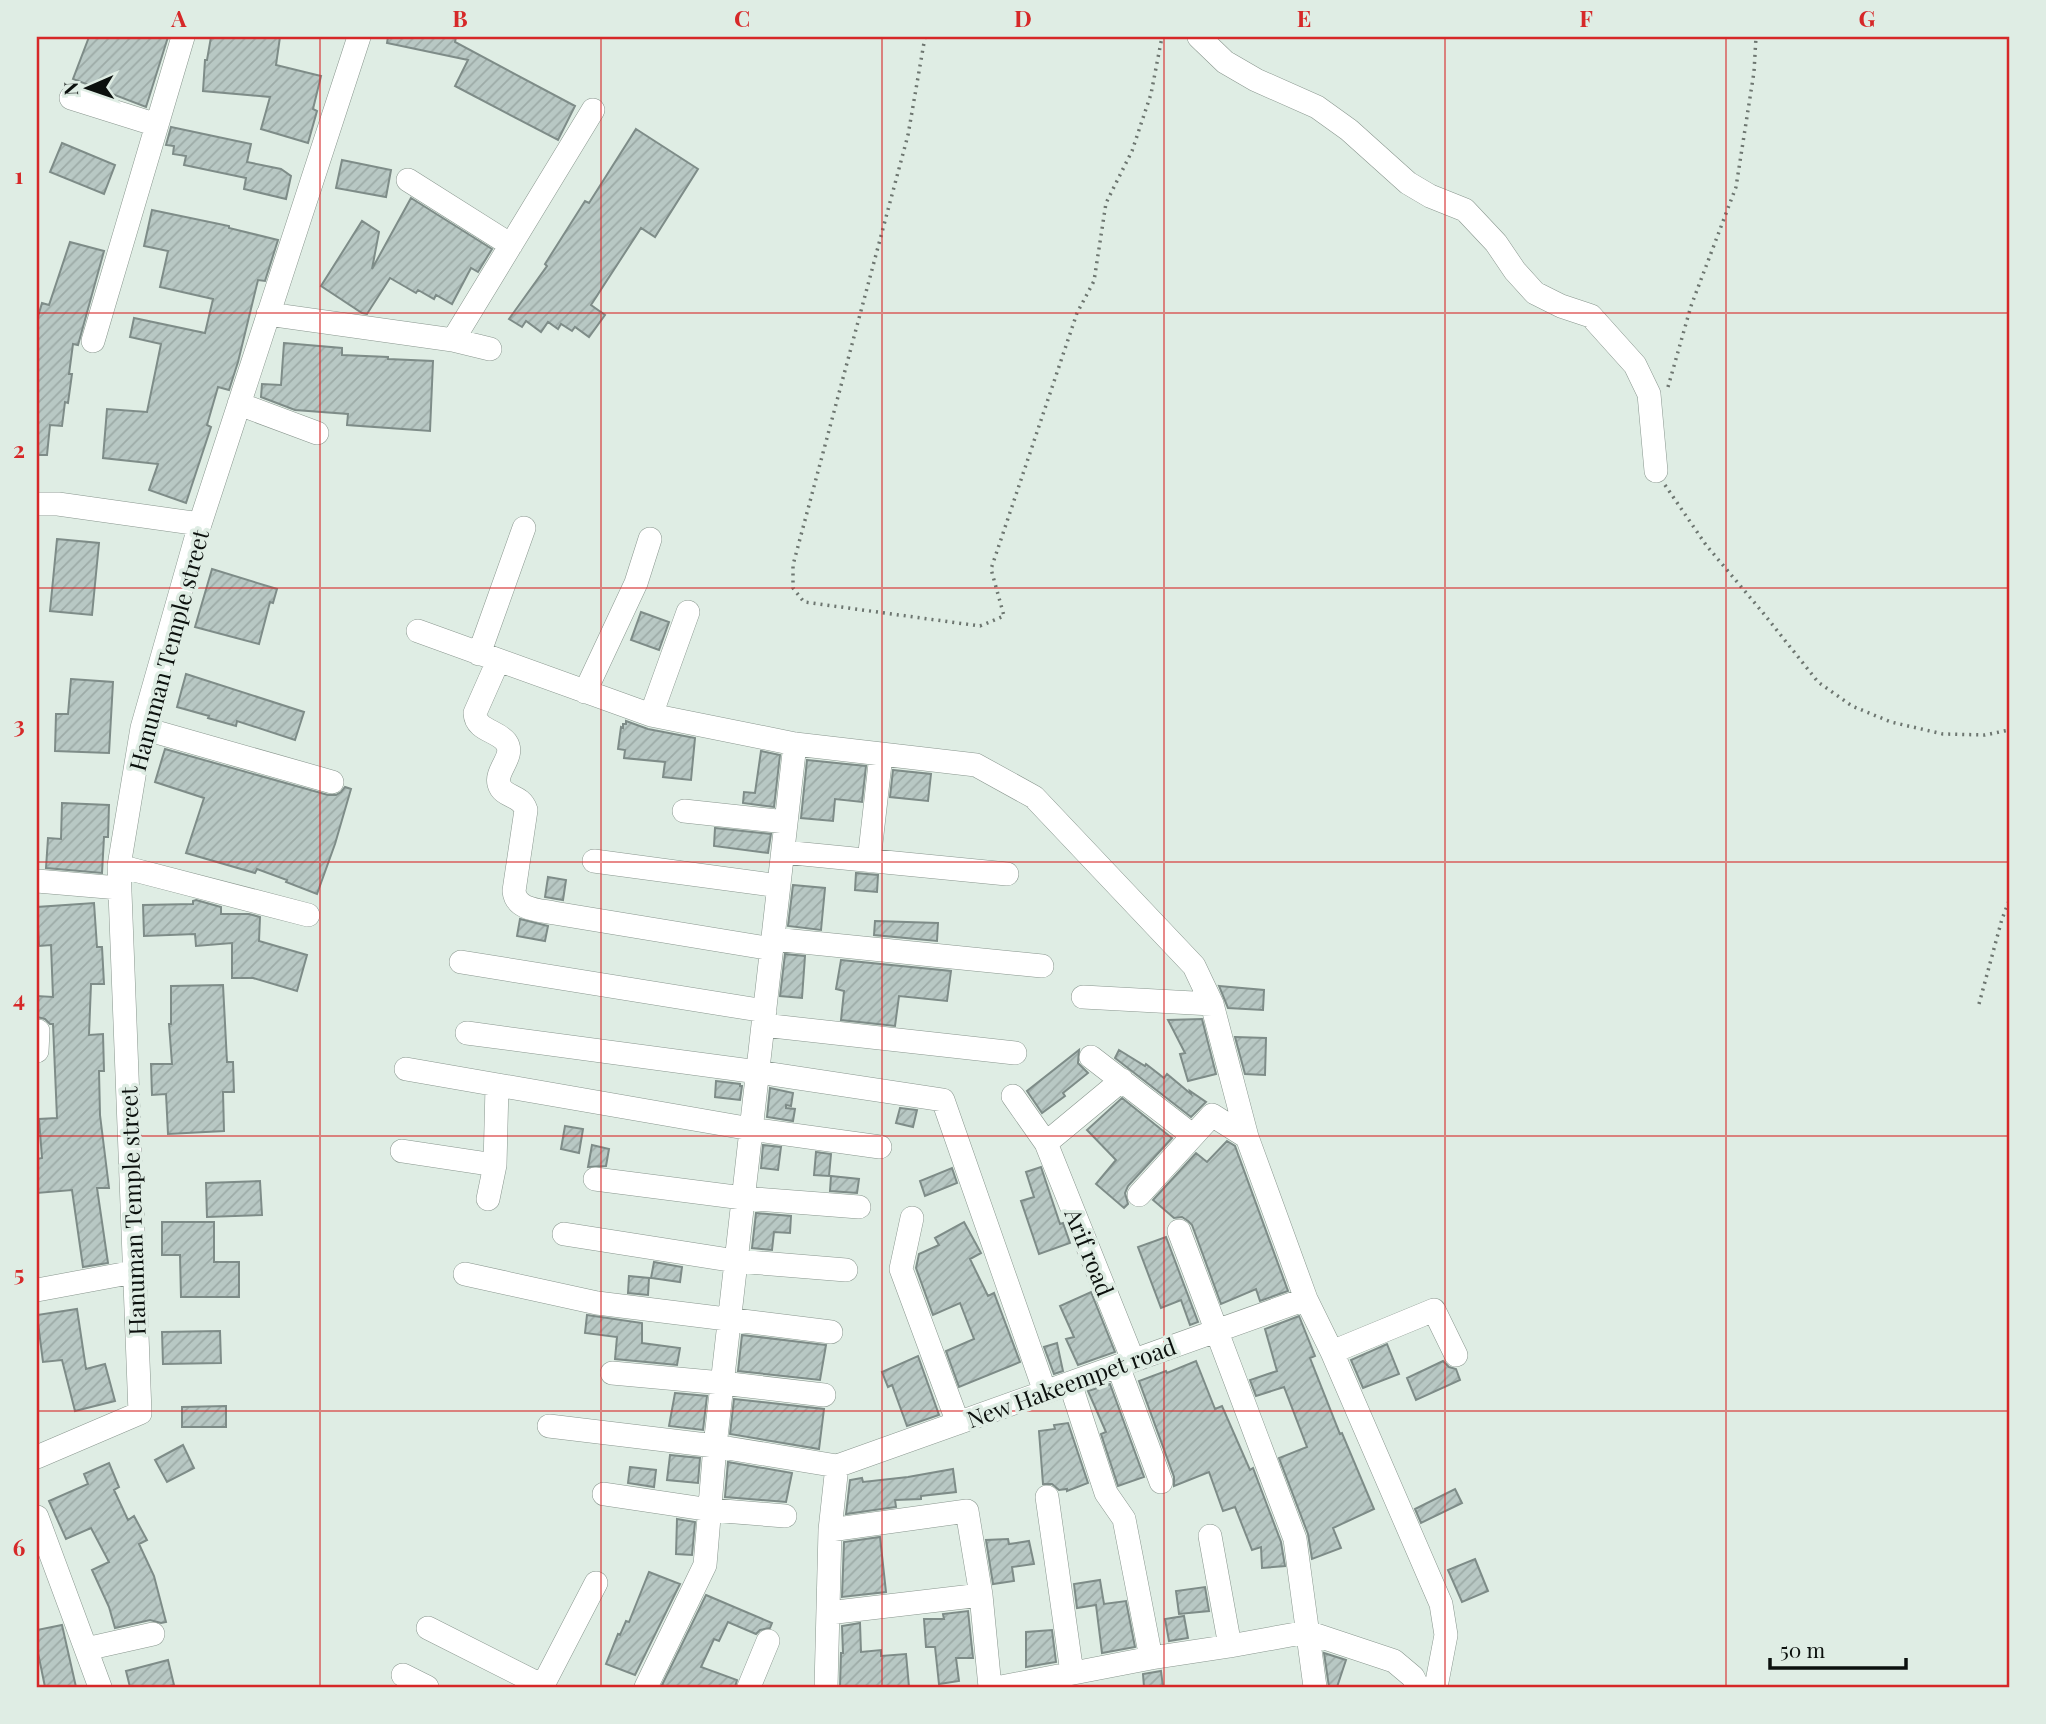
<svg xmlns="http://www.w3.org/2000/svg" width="2046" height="1724" viewBox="0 0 2046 1724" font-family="'Playfair Display',serif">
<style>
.building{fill:url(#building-hatch);stroke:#7e8c88;stroke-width:2}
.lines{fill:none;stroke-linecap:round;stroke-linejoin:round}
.minor-casing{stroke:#89968e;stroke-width:24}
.path{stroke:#6d7670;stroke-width:3.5;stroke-dasharray:2 5;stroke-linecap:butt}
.minor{stroke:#fff;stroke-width:23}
.grid{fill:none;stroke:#d62828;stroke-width:2;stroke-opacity:0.55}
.labels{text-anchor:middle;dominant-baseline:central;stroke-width:7;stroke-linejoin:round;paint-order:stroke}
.street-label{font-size:23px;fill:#0c110e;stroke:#dfede4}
.neatline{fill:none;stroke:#d62828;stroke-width:2.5}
.grid-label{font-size:23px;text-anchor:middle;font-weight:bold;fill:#d62828}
</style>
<defs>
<pattern id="building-hatch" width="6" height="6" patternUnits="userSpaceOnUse" patternTransform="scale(1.75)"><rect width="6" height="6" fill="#b8c8c4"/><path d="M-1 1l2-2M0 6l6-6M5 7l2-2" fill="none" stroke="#9daba7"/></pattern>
</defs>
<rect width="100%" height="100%" fill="#dfede4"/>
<!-- building -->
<path class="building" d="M89,37h79l-22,70 -73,-28z
M211,37h69l-4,28 45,11 -8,33 4,2 -9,32 -47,-14 9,-32 -67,-6 2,-31h2z
M388,37h68l-1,5 120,64 -17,34 -103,-54 13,-26 -81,-17z
M171,127l80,17 -4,18 34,7 10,7 -5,23 -42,-10 2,-11 -62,-13 2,-9 -13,-2 1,-8 -8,-1z
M636,129l62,40 -43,68 -14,-9 -50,77 14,10 -16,22 -14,-10 -3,4 -11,-7 -3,5 -10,-7 -7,10 -15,-11 -4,6 -13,-8 38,-53 -2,-2 40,-63 4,2z
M62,143l53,22 -11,29 -54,-22z
M342,160l49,10 -5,27 -50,-9z
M411,198l81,51 -14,23 -7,-4 -19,36 -16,-9 -2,4 -16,-9 -2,3 -26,-15 -23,36 -5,-1 -41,-27 41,-65 17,11 -7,37z
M152,210l77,16v2l49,12 -13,41 -7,-1 -20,82 -9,28 -11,-3 -11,38 4,2 -25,76 -37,-13 9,-26 -55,-6 4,-49 40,3 14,-68 -31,-7 4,-19 71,15 8,-34 -53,-12 8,-36 -24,-5z
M70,242l34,9 -26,94 -5,-1 -4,30h3l-4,29 -3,-1 -3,24 -12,-1 -3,30h-10v-135l5,-17 7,2z
M284,343l58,5v7l46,2v2l45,2 -3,70 -83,-6 1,-11 -53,-4 -34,-13 1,-13 19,1z
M57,539l42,4 -7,72 -42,-4z
M212,569l65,20 -4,14 -3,-1 -11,42 -64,-17z
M641,612l28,10 -10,28 -28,-10z
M186,674l118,38 -9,28 -58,-19 -1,5 -28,-8 1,-2 -32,-9z
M71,679l42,3 -4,71 -54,-2 1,-37h12z
M626,721l22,8 47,9 -4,42 -28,-3 2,-15 -41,-4 1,-8 -7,-1 3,-22 2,1v-4h3z
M165,749l163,46h8l5,-3 4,-5 6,2 -16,55 -18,50 -31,-12 1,-2 -30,-11 -2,4 -69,-20 18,-55 -49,-16z
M761,751l19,4 -6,52 -31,-4 1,-11 11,1z
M807,760l59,6 -4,36 -27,-3 -2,22 -32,-3z
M893,770l38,4 -3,27 -38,-4z
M62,803l47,2 -1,32h-4l-2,36 -56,-5 2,-30 13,1z
M715,828l56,6 -3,19 -54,-7z
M856,873l22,2 -1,17 -22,-2z
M548,877l18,3 -3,20 -18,-3z
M793,885l32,3 -4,42 -33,-4z
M196,900l25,7v7h28l11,3 -1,24 48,14 -10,36 -44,-13h-21v-35l-36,3 -1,-12 -51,2 -1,-31 50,-1v-3z
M94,903l3,44h5l2,37h-13l-2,51 14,-1 1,37h-5l1,44 9,73h-12l11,75 -25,4 -11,-77 -35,3v-34l5,-1 -3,-39 18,-1 -4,-94h-3l-5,-5 -8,-2v-21l16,1 -2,-52 -12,1 -2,-39z
M520,919l28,7 -3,15 -28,-5z
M875,921l63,2 -1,18 -63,-6z
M785,954l20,2 -3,42 -22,-2z
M841,960l110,11 -4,30 -48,-5 -4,30 -54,-6 3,-29 -8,-2z
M223,985l4,77h6l1,30h-11l1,39 -56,3 -2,-40 -14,1 -1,-31h21l-3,-40h2v-38z
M1219,986l45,4 -1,20 -35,-2z
M1202,1019l14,55 -28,7 -8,-27 5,-1 -17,-33z
M1235,1037l31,1 -1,37 -20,-1z
M1079,1050l-1,13 10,10 -25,20 2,3 -23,17 -15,-22z
M1119,1050l26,16 1,-2 18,14 3,-4 24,20 -1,-3 16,11 -15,15 -76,-59z
M716,1081l24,3v2h2l-2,14 -25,-3z
M770,1088l23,5 -2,13 -5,-1v3l9,1 -2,12 -26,-4z
M1122,1098l50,40 -44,48 -3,7 3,11 -4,4 -28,-24 20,-24 -29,-30z
M900,1108l17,2 -4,17 -17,-4z
M565,1126l18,3 -4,24 -18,-4z
M1227,1141l8,5 53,145 -28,10 -4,-12 -35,15 -29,-79 -4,-4 -6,-4 -8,1 -21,-18 43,-47 11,9z
M592,1145l17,4 -3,17 -18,1z
M763,1145l18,2 -3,23 -17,-2z
M816,1152l15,2 -2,22 -15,-1z
M1041,1167l19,57 3,-1 7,20 -31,11 -18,-53 13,-4 -8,-25z
M952,1168l5,15 -32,13 -5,-15z
M831,1176l28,3 -2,14 -27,-2z
M260,1181l2,34 -55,2 -1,-34z
M756,1213l35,3 -1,17 -16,-1 -2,18 -20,-2z
M162,1222h52v40h25v35h-58l-1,-42h-18z
M964,1222l17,31 -11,6 18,37 6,-3 26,69 -61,25 -13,-36 28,-12 -14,-36 -27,12 -17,-47 3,-14 20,-9 -4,-7z
M1166,1237l32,85 -8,3 -9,-25 -20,8 -23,-61z
M654,1262l28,5 -2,15 -29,-4z
M629,1276l20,2 -1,17 -20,-2z
M1091,1292l24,60 -37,13 -12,-26 8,-2 -14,-31z
M77,1309l9,60 19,-5 10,37 -40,10 -13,-51 -19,2 -6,-47z
M587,1315l55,8v20l38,5 -3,17 -62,-6 2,-22 -32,-4z
M1299,1316l16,40 -5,2 30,76 2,-1 32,76 -41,19 8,20 -29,11 -4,-25 -29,-76 28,-11 -23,-60 -28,9 -6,-16 27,-9 -12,-42z
M220,1331l1,32 -58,1 -1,-32z
M742,1335l84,10 -6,35 -82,-9z
M1057,1343l6,28 -9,3 -10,-27z
M1387,1344l12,30 -36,14 -12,-28z
M918,1356l21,59 -32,11 -15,-41 -4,2 -6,-15z
M1196,1361l19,48 7,-3 28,64 3,-2 28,74 4,24 -23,2 -1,-21 -9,3 -17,-43 -12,4 -14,-39 -35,14v-9l-35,-96 27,-10 1,2z
M1443,1361l6,6 7,2 4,11 -44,20 -9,-22z
M1110,1384l34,93 -26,9 -17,-52 5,-2 -18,-41z
M675,1393l32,3 -4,34 -34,-4z
M734,1399l90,10 -5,40 -89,-15z
M226,1406v21h-44v-20z
M1068,1423l20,60 -21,8v-2l-8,1 -7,-6h-9l-4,-53 16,-2 -1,-4z
M183,1445l11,23 -27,14 -12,-22z
M670,1455l30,3 -2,25 -31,-3z
M728,1462l64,11 -6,29 -61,-5z
M109,1463l10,24 -5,3 14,30 6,-4 13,24 -8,4 15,32 12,46 -5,1 -11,-3 -35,8 -6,-21 -17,-37 17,-8 -18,-34 -25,11 -17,-38 39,-17 -4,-10z
M630,1467l26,3 -2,17 -26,-4z
M953,1469l3,23 -35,4v3l-26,1 1,7 -50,7 4,-34 12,-2 1,4 45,-5z
M1455,1489l7,14 -41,20 -6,-14z
M677,1519l18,3 -3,33 -16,-1z
M880,1537l6,55 -44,5 2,-55z
M1008,1539l1,5 20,-3 5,23 -22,3 2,14 -21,3 -7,-44z
M1475,1559l13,32 -26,11 -14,-32z
M649,1572l31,12 -45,91 -29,-11 12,-30 2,1 6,-14 3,1z
M1100,1580l4,24 22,-3 9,46 -33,6 -6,-48 -19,3 -3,-24z
M1205,1587l4,24 -30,3 -3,-23z
M706,1595l66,28 -2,5 -10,2 -4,4 -28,-12 -9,19 -5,-2 -13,28 36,13 -2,7h-68l-5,-2z
M968,1611l5,47h-17l3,23 -20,3 -4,-37h-9l-2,-28h20l-1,-5z
M1184,1616l4,22 -19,3 -4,-22z
M860,1623l1,29 20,-2v6l25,-2 3,33h-69l1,-34h2l-1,-27z
M62,1625l14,62h-31l-8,-39v-18z
M1052,1630l4,32 -30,5v-35z
M1324,1653l22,7 -9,27h-8z
M168,1660l6,25 -9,2h-35l-4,-16z
M1161,1671l2,16h-19l-1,-13z"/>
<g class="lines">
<defs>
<path id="minor" d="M1199,37l26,25 31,18 61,27 32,23 59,53 22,13 35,14 31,33 19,28 20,22 26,13 30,10 44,49 14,29 7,77
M71,98l86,27
M408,180l103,65
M268,314l185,26 140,-230
M453,340l37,9
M93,341l90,-304
M239,404l78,29
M37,504h21l142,20
M688,612l-37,103 144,29 181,21 58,32 160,169 18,38 35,133 59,162 26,53 109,252 5,31 -10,52
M418,631l233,84
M479,654l45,-126
M498,661l-23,52c1,18 22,17 31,29 10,14 -11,28 -7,42 4,14 22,10 27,26l-12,81c2,19 25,19 40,22l218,36
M585,692l51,-109 14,-44
M142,728l190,54
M684,811l102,11
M783,852l224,22
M594,861l185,25
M869,861l12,-106
M119,866l189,49
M37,881l82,7
M773,939l269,27
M461,962l304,49
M1083,997l129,7
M763,1025l252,28
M37,1031h1l-1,20
M467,1033l291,39 185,28 102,292
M1091,1057l101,78
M406,1069l345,60 129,18
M1013,1096l33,47 87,217
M1046,1143l76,-63
M402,1151l93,14
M595,1179l148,19 116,9
M1139,1195l73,-80 35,22
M488,1199l7,-34 2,-79
M912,1218l-11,51 57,154
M1179,1231l116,308 20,148
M564,1234l172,27 110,9
M465,1274l132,29 234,29
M37,1290l97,-18
M1332,1352l102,-42 22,45
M1118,1366l43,116
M612,1373l110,10 102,12
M1070,1383l36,110 18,26 27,139
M549,1426l166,20 122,20 469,-167
M37,1457l103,-44 -21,-547 23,-138 58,-204 159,-487
M604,1494l107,16 74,6
M1047,1497l25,176
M37,1517l63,170
M830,1530l137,-19 14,84 9,92
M1210,1536l20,110
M828,1613l153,-18
M428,1628l115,58
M86,1649l67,-15
M403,1675l24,12
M542,1687l54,-104
M646,1687l59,-122 10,-119 80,-702
M749,1687l19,-46
M826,1687l4,-157 7,-64
M1001,1687l150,-29 79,-12 77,-14 87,29 19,16 5,10"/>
</defs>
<!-- minor casing -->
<use href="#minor" class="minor-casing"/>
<!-- path -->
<path class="path" d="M925,37l-17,98 -115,430v23l11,14 176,24 24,-10 -13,-47 86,-256 17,-32 12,-78 26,-52 19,-57 11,-57
M1668,387l23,-81 45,-119 18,-115 2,-35
M1665,485l41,60 58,69 54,68 34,24 39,16 52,12 42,1 24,-5
M1979,1004l23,-85 7,-18"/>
<!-- minor -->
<use href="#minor" class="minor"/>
</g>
<!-- grid -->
<path class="grid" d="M320,37v1650M601,37v1650M882,37v1650M1164,37v1650M1445,37v1650M1726,37v1650M37,313h1972M37,588h1972M37,862h1972M37,1136h1972M37,1411h1972"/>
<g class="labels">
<!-- street labels -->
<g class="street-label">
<text transform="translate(168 650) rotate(-75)">Hanuman Temple street</text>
<text transform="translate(132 1211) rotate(-92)">Hanuman Temple street</text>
<text transform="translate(1090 1252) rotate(68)">Arif road</text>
<text transform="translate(1071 1382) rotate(-20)">New Hakeempet road</text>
</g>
</g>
<!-- border -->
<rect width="2046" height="1724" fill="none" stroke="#dfede4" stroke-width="77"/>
<!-- north arrow -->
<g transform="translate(88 88) rotate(268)" stroke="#dfede4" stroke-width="5" paint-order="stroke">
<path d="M0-5L12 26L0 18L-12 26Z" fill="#0c110e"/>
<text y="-10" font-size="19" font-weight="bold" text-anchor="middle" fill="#0c110e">N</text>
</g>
<!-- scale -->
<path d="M1770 1658v10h136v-10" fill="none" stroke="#0c110e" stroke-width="3.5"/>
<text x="1780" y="1658" font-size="21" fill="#0c110e" stroke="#dfede4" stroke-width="5" paint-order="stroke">50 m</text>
<rect x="38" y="38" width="1970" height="1648" class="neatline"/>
<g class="grid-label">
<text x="179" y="27">A</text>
<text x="460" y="27">B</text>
<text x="742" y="27">C</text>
<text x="1023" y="27">D</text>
<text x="1304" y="27">E</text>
<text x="1586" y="27">F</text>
<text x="1867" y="27">G</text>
<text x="19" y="184">1</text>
<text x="19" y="458">2</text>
<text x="19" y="733">3</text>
<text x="19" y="1007">4</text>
<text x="19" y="1282">5</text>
<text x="19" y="1556">6</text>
</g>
</svg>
